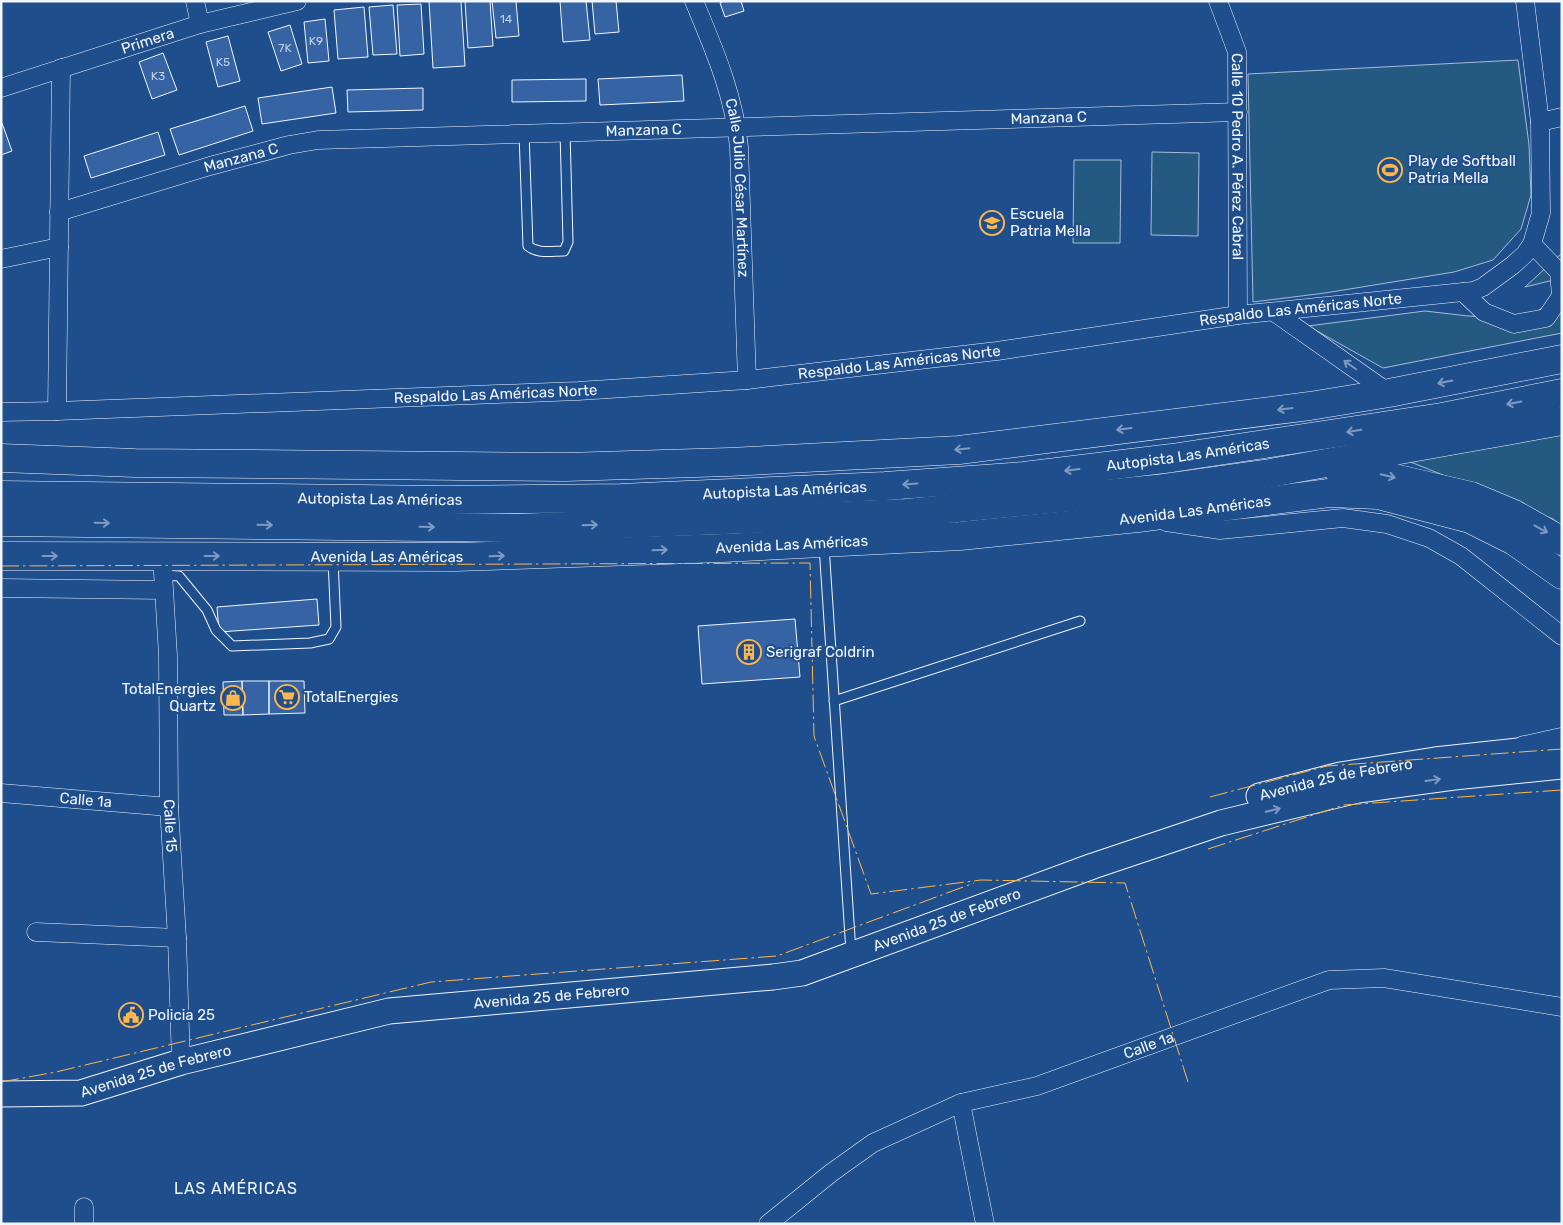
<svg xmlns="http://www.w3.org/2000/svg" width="1563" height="1225" viewBox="0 0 1563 1225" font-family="Rubik,sans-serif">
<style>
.green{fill:#245a82;stroke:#a8bbd7}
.building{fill:#3563a3;stroke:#f2f6ff}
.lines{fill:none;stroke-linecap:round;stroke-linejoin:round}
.lane-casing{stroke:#f2f6ff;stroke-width:11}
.street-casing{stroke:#f2f6ff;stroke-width:19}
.secondary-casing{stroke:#f2f6ff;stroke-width:27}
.primary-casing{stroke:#f2f6ff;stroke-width:29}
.highway-casing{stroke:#f2f6ff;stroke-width:29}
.lane{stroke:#1f4e8c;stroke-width:9}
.street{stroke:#1f4e8c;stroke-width:18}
.secondary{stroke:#1f4e8c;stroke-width:25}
.primary{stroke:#1f4e8c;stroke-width:28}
.highway{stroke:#1f4e8c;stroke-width:28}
.power{stroke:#ffb74d;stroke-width:1;stroke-dasharray:18 4 2.5 4;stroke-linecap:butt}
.oneway{stroke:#7e9ac0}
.labels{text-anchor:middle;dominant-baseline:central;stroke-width:4;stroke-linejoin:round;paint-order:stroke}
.number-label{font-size:12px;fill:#c3d1e8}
.street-label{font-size:15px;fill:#f2f6ff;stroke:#1f4e8c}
.poi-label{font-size:15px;fill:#f2f6ff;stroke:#1f4e8c;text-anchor:start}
.neighbourhood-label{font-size:16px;letter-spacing:1px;fill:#f2f6ff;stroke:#1f4e8c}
</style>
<rect width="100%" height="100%" fill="#1f4e8c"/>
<!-- green -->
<path class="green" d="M1518,60l11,85 2,50 -10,34 -28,31 -39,12 -129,21 -72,9 -5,-228z
M1152,152l47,1 -1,83 -47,-1z
M1074,160h47l-1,83h-47z
M1562,253v25l-37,9z
M1562,281v52l-179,35 -75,-42 117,-15 43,5 60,2 25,-18z
M1562,431v95l-9,-7 -145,-58z"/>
<!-- building -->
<path class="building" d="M429,1h32l4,65 -32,2z
M465,1h25l3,45 -25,2z
M492,1h24l3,35 -23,2z
M560,1h26l4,39 -27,2z
M592,1h24l3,31 -24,2z
M724,1h17l3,10 -19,6 -5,-14z
M421,4l3,50 -24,2 -3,-51z
M393,5l4,49 -24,1 -4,-48z
M364,7l4,50 -30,2 -4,-49z
M325,19l4,42 -21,2 -4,-41z
M290,25l12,39 -21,7 -13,-39z
M228,36l12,45 -22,6 -12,-45z
M163,53l14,37 -25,9 -13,-37z
M682,75l2,26 -84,4 -2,-26z
M586,79v22l-74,1v-22z
M332,87l4,26 -74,11 -4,-26z
M423,88v22l-75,2 -1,-22z
M245,106l8,25 -74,24 -9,-26z
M1,123h1l10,28 -11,4z
M158,132l7,23 -74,23 -7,-22z
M317,599l2,26 -100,7 -2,-25z
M795,619l5,58 -98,7 -4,-58z
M242,681h27v33l-26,1z
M242,681l1,34h-19l-1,-33z
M269,681h35l1,32 -36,1z"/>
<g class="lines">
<defs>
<path id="lane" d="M524,133l4,113c10,8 23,5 36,5l4,-9 -3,-110
M824,546l27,406
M163,575l16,1 28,34 9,20 16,16 78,-3 19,-4 7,-12 -3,-67
M834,701l246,-80"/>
<g id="street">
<path d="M195,1l5,23"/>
<path id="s1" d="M694,1c20,48 40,94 45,146l8,233"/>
<path id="s2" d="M1218,1l19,51 1,263"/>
<path id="s3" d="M1,88l199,-64 97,-23"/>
<path d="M1540,122l22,-5"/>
<path id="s4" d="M59,212l151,-46 79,-21 29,-5 920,-28"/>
<path d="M1,259l58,-12"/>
<path d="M1463,292l21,20 30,12 32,-6 15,-22 -2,-24 -27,-28"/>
<path d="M1274,312l115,81"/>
<path d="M57,411l4,-343"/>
<path id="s5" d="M1,412l56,-1 521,-20 169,-11 250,-29 241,-36 235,-24 10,-4 30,-22 12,-11 7,-10 9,-31 -1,-91 -15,-121"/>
<path d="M1166,522l54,8 123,-12 44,6 42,14 32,18 101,80"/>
<path id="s6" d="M162,556l6,100 1,151 8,131 4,124"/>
<path d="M1,588l162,2"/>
<path id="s7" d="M1,793l168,14"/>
<path d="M36,932l141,6"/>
<path d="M961,1103l24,121"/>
<path d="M84,1207v17"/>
<path id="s8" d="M768,1224l63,-51 42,-30 88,-40 76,-17 292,-106 55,-2 178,29"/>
</g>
<g id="secondary">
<path id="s9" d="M1259,796l81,-21 95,-15 109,-12"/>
<path id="s10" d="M1,1094l80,-1 100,-31 208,-51 384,-34 29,-4 291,-107 128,-43 137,-33 96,-13 108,-11"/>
</g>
<g id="primary">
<path d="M1,458l134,5 431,4 163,-5 230,-12 351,-44 79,-13 173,-34"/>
<path id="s11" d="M1,556l455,1 267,-9 237,-12 178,-18 191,-25 49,2 92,24 44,22 48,34"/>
<path d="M1525,750l37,-8"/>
</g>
<g id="highway">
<path d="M1339,471l38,3 94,22 43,18 48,27"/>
<path id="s12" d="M1,495l443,5 177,-2 264,-12 139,-10 148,-18 270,-41 120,-24"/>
<path d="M1,522l515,6 390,-15 250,-24 114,-16 292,-52"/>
</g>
</defs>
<!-- lane casing -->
<use href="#lane" class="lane-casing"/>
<!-- street casing -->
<use href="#street" class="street-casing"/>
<!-- secondary casing -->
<use href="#secondary" class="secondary-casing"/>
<!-- primary casing -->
<use href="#primary" class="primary-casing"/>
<!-- highway casing -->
<use href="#highway" class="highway-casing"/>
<!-- lane -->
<use href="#lane" class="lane"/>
<!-- street -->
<use href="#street" class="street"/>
<!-- secondary -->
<use href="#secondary" class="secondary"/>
<!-- primary -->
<use href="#primary" class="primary"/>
<!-- highway -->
<use href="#highway" class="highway"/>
<!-- power -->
<path class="power" d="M1,566l809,-3 4,173 57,158 110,-14 144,3 63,199
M1210,797l117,-31 235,-17
M1208,849l136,-44 218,-15
M1,1082l55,-10 375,-90 346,-26 197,-73"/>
</g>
<!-- one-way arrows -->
<defs><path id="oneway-shaft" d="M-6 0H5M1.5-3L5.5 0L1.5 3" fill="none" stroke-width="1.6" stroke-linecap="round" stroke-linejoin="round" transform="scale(1.25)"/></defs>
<g class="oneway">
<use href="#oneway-shaft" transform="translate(1350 365) rotate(-145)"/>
<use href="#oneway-shaft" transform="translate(1445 382) rotate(169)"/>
<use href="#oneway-shaft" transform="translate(1514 403) rotate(169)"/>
<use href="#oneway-shaft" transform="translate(1285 409) rotate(173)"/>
<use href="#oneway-shaft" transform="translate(1124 429) rotate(173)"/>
<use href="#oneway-shaft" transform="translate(1354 431) rotate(171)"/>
<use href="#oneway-shaft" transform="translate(962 449) rotate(174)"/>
<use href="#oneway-shaft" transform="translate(1072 470) rotate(173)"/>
<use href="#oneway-shaft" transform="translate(1388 476) rotate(14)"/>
<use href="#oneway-shaft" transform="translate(910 484) rotate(176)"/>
<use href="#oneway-shaft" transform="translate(102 523) rotate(1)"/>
<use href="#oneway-shaft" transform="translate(265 525) rotate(1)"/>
<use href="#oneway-shaft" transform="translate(590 525) rotate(-2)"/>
<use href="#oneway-shaft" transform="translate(427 527) rotate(1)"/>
<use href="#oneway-shaft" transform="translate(1541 529) rotate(29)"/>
<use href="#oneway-shaft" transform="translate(660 550) rotate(-2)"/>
<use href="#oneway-shaft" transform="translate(50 556)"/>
<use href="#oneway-shaft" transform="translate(212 556)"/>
<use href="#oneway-shaft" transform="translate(497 556) rotate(-2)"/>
<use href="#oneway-shaft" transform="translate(1433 780) rotate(-8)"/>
<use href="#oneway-shaft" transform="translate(1273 810) rotate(-14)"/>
</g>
<!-- icons -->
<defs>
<symbol id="stadium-ring" viewBox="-11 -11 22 22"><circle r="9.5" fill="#1f4e8c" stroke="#ffb74d" stroke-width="1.5"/><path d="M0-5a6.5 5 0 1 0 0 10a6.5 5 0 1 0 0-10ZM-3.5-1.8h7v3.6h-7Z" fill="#ffb74d"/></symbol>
<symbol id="school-ring" viewBox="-11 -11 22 22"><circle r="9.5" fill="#1f4e8c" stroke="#ffb74d" stroke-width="1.5"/><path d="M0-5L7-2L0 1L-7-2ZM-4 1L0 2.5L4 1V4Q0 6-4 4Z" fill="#ffb74d"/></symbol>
<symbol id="building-ring" viewBox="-11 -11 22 22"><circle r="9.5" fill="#1f4e8c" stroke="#ffb74d" stroke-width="1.5"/><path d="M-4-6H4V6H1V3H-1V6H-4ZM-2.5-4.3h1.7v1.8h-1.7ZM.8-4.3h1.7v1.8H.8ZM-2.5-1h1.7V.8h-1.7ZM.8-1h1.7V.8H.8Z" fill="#ffb74d"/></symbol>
<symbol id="supermarket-ring" viewBox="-11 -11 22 22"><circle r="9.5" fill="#1f4e8c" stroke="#ffb74d" stroke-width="1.5"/><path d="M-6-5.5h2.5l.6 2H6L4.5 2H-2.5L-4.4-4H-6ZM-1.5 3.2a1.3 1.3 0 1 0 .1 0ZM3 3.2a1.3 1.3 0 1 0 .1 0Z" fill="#ffb74d"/></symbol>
<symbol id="shop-ring" viewBox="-11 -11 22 22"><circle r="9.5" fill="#1f4e8c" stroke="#ffb74d" stroke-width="1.5"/><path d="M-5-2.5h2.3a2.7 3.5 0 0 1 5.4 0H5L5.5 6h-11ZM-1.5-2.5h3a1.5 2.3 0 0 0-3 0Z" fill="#ffb74d"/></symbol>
<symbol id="civic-ring" viewBox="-11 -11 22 22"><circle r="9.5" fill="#1f4e8c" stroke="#ffb74d" stroke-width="1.5"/><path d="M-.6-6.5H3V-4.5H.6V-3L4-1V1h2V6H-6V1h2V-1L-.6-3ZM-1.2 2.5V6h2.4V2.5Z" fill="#ffb74d"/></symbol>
</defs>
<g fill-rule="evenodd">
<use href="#stadium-ring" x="1376" y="156" width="28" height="28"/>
<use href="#school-ring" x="978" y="209" width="28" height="28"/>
<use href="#building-ring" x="735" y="638" width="28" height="28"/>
<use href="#supermarket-ring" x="273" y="683" width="28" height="28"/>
<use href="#shop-ring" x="219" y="684" width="28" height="28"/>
<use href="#civic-ring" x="117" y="1001" width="28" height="28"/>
</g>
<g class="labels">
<!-- number labels -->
<g class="number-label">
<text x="506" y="19">14</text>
<text x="316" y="41">K9</text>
<text x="285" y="48">7K</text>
<text x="223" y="62">K5</text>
<text x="158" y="76">K3</text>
</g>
<!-- street labels -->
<g class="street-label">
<text stroke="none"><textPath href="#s3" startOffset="154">Primera</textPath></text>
<text stroke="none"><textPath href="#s4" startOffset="1000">Manzana C</textPath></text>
<text stroke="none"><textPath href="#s4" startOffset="595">Manzana C</textPath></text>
<text stroke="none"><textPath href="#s2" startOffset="159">Calle 10 Pedro A. Pérez Cabral</textPath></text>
<text stroke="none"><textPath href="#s4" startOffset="190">Manzana C</textPath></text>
<text stroke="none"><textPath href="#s1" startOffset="194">Calle Julio César Martínez</textPath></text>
<text stroke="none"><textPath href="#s5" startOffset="1305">Respaldo Las Américas Norte</textPath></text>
<text stroke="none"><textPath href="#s5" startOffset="900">Respaldo Las Américas Norte</textPath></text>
<text stroke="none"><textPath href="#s5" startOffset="495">Respaldo Las Américas Norte</textPath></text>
<text stroke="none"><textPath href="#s12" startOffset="1189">Autopista Las Américas</textPath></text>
<text stroke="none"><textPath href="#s12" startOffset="784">Autopista Las Américas</textPath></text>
<text stroke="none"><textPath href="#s12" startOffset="379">Autopista Las Américas</textPath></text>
<text stroke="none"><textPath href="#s11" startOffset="1196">Avenida Las Américas</textPath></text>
<text stroke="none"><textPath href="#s11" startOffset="791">Avenida Las Américas</textPath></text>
<text stroke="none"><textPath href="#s11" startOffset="386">Avenida Las Américas</textPath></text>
<text stroke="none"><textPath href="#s9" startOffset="79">Avenida 25 de Febrero</textPath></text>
<text stroke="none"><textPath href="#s7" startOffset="85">Calle 1a</textPath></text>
<text stroke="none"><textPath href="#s6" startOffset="270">Calle 15</textPath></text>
<text stroke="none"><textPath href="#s10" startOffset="968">Avenida 25 de Febrero</textPath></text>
<text stroke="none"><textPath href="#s10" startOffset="562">Avenida 25 de Febrero</textPath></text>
<text stroke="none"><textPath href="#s8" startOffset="426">Calle 1a</textPath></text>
<text stroke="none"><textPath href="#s10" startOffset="158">Avenida 25 de Febrero</textPath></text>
</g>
<!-- poi labels -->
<g class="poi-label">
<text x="1408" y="161">Play de Softball<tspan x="1408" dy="17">Patria Mella</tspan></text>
<text x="1010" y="214">Escuela<tspan x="1010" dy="17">Patria Mella</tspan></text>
<text x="766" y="652">Serigraf Coldrin</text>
<text x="216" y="689" text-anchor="end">TotalEnergies<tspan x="216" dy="17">Quartz</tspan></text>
<text x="304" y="697">TotalEnergies</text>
<text x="148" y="1015">Policia 25</text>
</g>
<!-- neighbourhood labels -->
<g class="neighbourhood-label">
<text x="236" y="1188">LAS AMÉRICAS</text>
</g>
</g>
<!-- border -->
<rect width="1563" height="1225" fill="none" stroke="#f2f6ff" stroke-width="5"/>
</svg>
